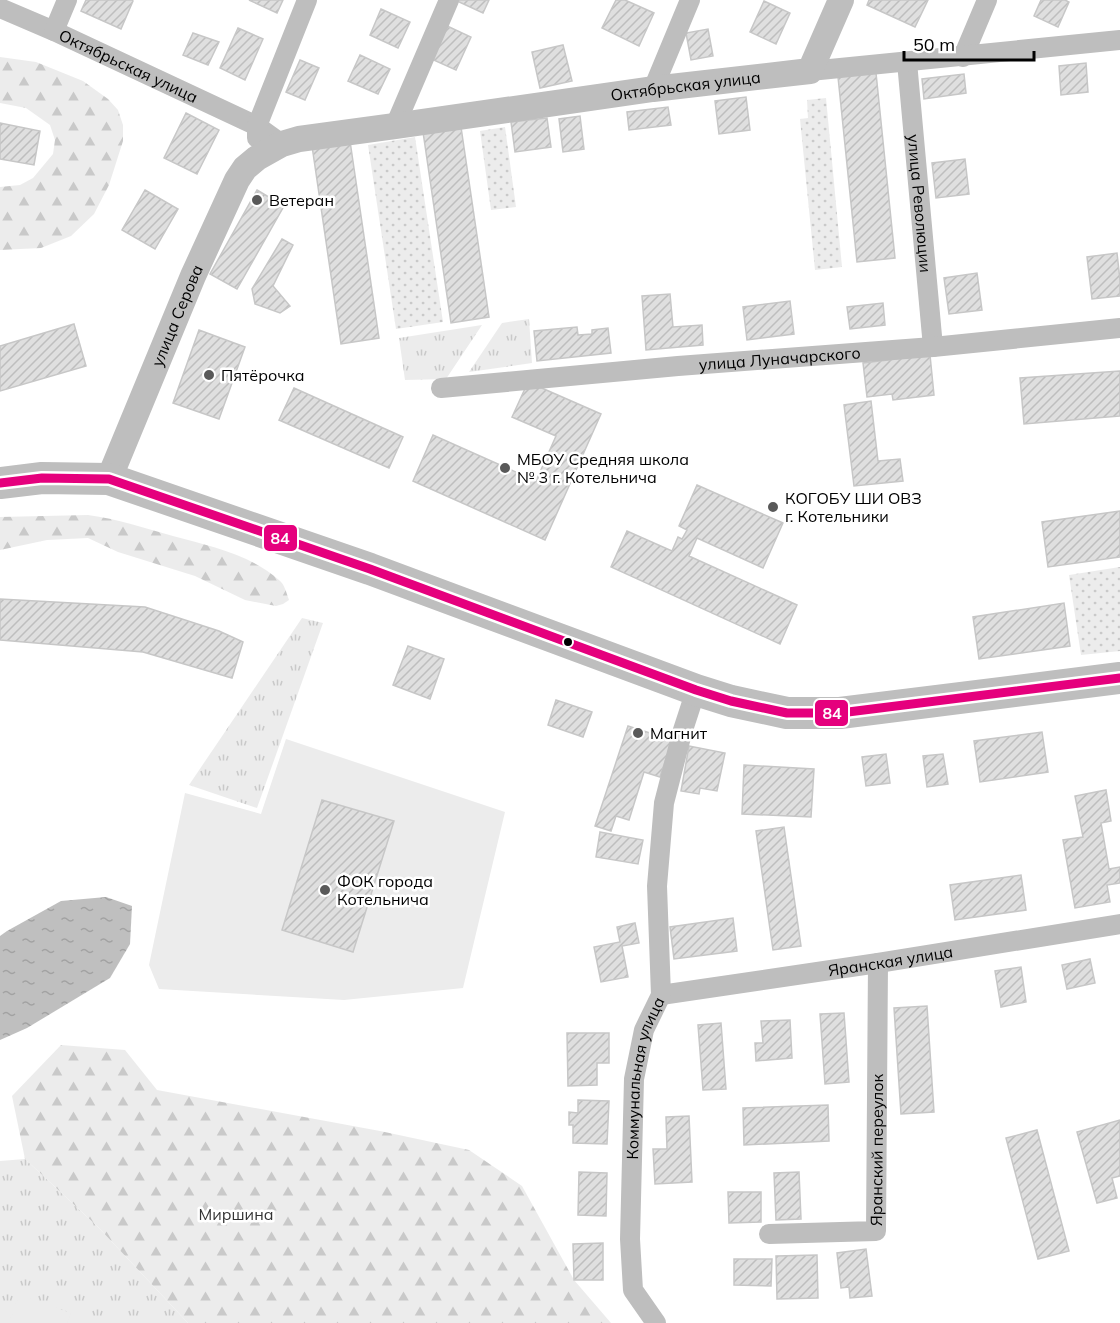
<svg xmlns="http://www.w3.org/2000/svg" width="1120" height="1323" viewBox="0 0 1120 1323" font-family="Mulish,sans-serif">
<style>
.grass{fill:url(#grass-tufts)}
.forest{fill:url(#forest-firs)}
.park{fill:url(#park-dots)}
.pitch{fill:#ececec}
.water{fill:url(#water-ripples)}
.building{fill:url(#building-hatch);stroke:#c7c7c7;stroke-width:1.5}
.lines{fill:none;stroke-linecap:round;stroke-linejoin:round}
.minor{stroke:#bebebe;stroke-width:20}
.tertiary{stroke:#bebebe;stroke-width:26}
.primary{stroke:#bebebe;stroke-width:32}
.bus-1-casing{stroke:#fff;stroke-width:14}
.bus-1{stroke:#e5007d;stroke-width:9}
.poi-dot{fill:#595959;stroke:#fff;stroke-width:2}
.bus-dot{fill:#000;stroke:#fff;stroke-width:2}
.labels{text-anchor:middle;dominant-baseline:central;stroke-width:5;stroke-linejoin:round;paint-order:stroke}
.street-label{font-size:16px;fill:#000;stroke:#fff}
.poi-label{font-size:16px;fill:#000;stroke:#fff;text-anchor:start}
.park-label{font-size:16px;fill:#333;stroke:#fff}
.line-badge{stroke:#fff;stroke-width:2}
.badge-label{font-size:16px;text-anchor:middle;font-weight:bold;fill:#fff}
</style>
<defs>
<pattern id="grass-tufts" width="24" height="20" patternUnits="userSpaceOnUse" patternTransform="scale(1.5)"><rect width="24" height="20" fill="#ececec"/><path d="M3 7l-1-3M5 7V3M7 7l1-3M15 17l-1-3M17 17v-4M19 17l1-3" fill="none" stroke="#c9c9c9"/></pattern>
<pattern id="forest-firs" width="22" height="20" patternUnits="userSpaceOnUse" patternTransform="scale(1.5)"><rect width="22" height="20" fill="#ececec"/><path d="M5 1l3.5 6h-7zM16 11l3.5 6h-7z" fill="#c9c9c9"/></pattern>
<pattern id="park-dots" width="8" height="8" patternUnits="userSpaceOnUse" patternTransform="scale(1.5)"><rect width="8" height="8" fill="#ececec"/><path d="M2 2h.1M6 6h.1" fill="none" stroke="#c9c9c9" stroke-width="1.8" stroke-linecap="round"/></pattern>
<pattern id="water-ripples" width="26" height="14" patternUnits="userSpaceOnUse" patternTransform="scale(1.5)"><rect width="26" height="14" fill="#bfbfbf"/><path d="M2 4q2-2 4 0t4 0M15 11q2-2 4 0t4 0" fill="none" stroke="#a2a2a2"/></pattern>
<pattern id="building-hatch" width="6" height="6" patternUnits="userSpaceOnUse" patternTransform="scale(1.5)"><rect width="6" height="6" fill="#dfdfdf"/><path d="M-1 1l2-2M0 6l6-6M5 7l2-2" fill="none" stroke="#bebebe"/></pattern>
</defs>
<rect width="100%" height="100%" fill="#fff"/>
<!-- grass -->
<path class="grass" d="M529,319l3,44 -63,9 33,-49z
M482,325l-36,54 -41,1 -6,-42z
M302,618l21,5 -66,185 -68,-23z
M25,1159l73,68 90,96h-188v-162z"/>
<!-- forest -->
<path class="forest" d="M0,57l36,5 47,19 25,18 10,11 5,15v16l-14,44 -15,29 -23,22 -30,12 -41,2v-63l20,-2 13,-7 20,-24 2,-14 -5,-15 -24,-17 -26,-5z
M88,515c29,4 57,13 85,21 36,10 77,18 106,44 6,5 7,12 10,20l-6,4 -7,2 -31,-6 -50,-24 -77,-24 -30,-14 -41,2 -47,10v-33z
M61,1045l64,5 32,40 223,41 89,19 53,36 52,94 37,43h-423l-90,-96 -73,-68 -13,-63z"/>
<!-- park -->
<path class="park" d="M826,98l16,169 -27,3 -15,-151 8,-1 -1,-18z
M505,127l11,80 -25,3 -11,-79z
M415,137l28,185 -47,7 -28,-184z
M1120,567v84l-39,4 -12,-80z"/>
<!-- pitch -->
<path class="pitch" d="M286,739l219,73 -42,176 -119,12 -185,-11 -10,-24 36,-172 76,21z
M19,1295l52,18 -4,10h-58z"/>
<!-- water -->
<path class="water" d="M106,897l26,9 -2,38 -20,34 -83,50 -27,12v-104l7,-5 54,-30z"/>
<!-- building -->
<path class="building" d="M86,0h46l1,1 -12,28 -40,-18z
M249,0h34l-6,13z
M455,0h34l-6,13z
M616,0h9l29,13 -15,33 -37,-18z
M869,0h59l-13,27 -48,-22z
M1041,0h24l4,2 -11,25 -24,-11z
M764,1l26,12 -14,31 -26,-12z
M381,9l29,13 -12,26 -28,-13z
M445,25l26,12 -15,33 -27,-12z
M238,28l25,11 -18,41 -25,-12z
M708,29l5,27 -22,4 -5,-27z
M193,33l26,9 -11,23 -25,-10z
M563,45l9,36 -32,7 -8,-36z
M360,55l30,14 -12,25 -30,-13z
M300,60l19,8 -14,32 -19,-8z
M1086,63l2,29 -27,3 -2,-29z
M876,73l19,185 -38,4 -19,-185z
M964,74l2,19 -42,6 -2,-20z
M746,97l4,33 -31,4 -4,-33z
M668,107l3,18 -42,5 -2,-18z
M186,113l33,17 -22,44 -33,-16z
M580,116l4,33 -21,3 -4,-33z
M547,118l4,29 -36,5 -4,-30z
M0,123l40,8 -6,34 -34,-6z
M461,127l28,190 -38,6 -28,-191z
M350,141l29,197 -38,6 -29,-198z
M965,159l4,35 -33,4 -4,-35z
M145,190l33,19 -23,40 -33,-19z
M257,190l27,16 -47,83 -27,-15z
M282,239l11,6 -20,41 17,20 -10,7 -25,-9 -3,-15z
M1117,253l3,27v16l-28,3 -5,-42z
M977,273l5,37 -33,4 -5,-36z
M670,294l3,33 29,-2 1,20 -57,5 -4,-54z
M790,301l4,33 -47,6 -4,-33z
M883,303l2,22 -35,4 -3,-22z
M74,324l12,42 -86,25v-45z
M577,327l1,8 14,-1v-4l16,-2 3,25 -74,8 -3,-30z
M199,330l46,17 -26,72 -46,-16z
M930,355l4,40 -41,5 -1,-6 -25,3 -4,-34z
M1120,371v45l-96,8 -4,-46z
M528,382l73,32 -56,126 -132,-59 20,-46 103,46 20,-45 -44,-19z
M294,388l109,49 -14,31 -110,-48z
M871,401l7,60 22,-2 3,22 -49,5 -10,-81z
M697,485l86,38 -20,45 -66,-30 -8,18 108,49 -17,39 -169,-77 16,-36 45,20 6,-14 4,2 5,-9 -8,-4z
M1120,511v46l-72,10 -6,-45z
M0,599l145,8 74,24 24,11 -11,36 -89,-26 -143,-12z
M1064,603l6,43 -91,13 -6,-42z
M408,646l36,13 -14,40 -37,-14z
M556,700l36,12 -9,25 -35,-12z
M628,726l44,14 -12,37 -16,-5 -15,48 -13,-4 -5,15 -16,-5z
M1042,732l6,40 -68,10 -6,-41z
M689,746l36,7 -8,38 -17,-3 -1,6 -18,-3z
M886,754l4,29 -24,3 -4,-29z
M943,754l5,30 -21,3 -4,-31z
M744,765l70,4 -3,48 -69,-3z
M1106,790l5,31 -10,2 8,46 11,-2v16l-13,2 3,17 -35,6 -12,-68 20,-3 -8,-41z
M322,800l72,21 -41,131 -71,-22z
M784,827l17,119 -28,4 -17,-119z
M600,832l43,8 -5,24 -42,-7z
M1021,875l5,35 -71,10 -5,-35z
M733,918l4,33 -63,8 -4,-32z
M635,923l4,20 -17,3 6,31 -27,5 -7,-35 26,-5 -3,-15z
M1090,959l5,24 -28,6 -5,-24z
M1021,967l5,35 -25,5 -6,-36z
M927,1006l7,106 -33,2 -7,-106z
M844,1013l5,69 -24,2 -5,-70z
M790,1020l2,38 -36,3 -1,-18h8l-2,-22z
M721,1023l5,66 -23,1 -5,-65z
M567,1033h42v30h-12v22l-29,1z
M578,1100l31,1 -2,43 -34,-1v-18h-4v-13l9,1z
M828,1105l1,36 -85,4 -1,-37z
M689,1116l3,66 -37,2 -2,-35h14l-1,-32z
M1120,1120v56l-8,2 5,20 -20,5 -20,-71z
M1037,1130l32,121 -31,8 -32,-121z
M579,1172l28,1 -1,43 -28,-1z
M799,1172l2,47 -25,1 -2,-47z
M728,1192h33v30l-32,1z
M603,1243v37h-29l-1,-36z
M866,1249l6,47 -22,2 -1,-11 -8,1 -4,-35z
M817,1255l1,43 -41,1 -1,-43z
M734,1259h38l-1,27 -37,-1z"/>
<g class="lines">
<!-- minor -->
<g class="minor">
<path id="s1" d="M0,8l54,23 203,95 25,18"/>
<path d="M54,31l13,-31"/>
<path d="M963,57l24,-57"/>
<path id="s2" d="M907,62l26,285"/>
<path d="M810,71l310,-31"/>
<path d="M653,89l37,-89"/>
<path d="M395,126l54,-126"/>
<path d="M257,138v-12l50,-126"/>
<path id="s3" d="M441,388l237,-22 255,-19 187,-19"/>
<path id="s4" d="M661,995l217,-32 242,-39"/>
<path id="s5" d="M769,1234l107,-3 2,-268"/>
<path id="s6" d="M656,1323l-23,-33 -3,-51 4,-160 10,-49 17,-35 -4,-109 7,-83 18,-70 14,-43"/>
</g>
<!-- tertiary -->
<path class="tertiary" id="s7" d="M109,479l84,-203 44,-96 8,-12 12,-10 25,-14 17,-5 96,-13 258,-37 157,-18 31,-71"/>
<!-- primary -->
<path class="primary" d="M0,483l42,-5 67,1 261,90 326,121 35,11 56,12h53l280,-35"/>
<defs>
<path id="bus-1" d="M0,483l42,-5 67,1 261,90 326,121 35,11 56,12h53l280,-35"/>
</defs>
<!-- bus-1 casing -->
<use href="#bus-1" class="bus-1-casing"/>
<!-- bus-1 -->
<use href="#bus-1" class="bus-1"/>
</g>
<!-- markers -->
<g class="poi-dot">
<circle cx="257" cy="200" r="6"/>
<circle cx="209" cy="375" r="6"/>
<circle cx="505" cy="468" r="6"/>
<circle cx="773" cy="507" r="6"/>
<circle cx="638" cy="733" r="6"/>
<circle cx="325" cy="890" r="6"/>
</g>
<circle class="bus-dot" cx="568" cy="642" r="5"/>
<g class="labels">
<!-- street labels -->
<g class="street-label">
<text stroke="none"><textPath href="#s1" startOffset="141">Октябрьская улица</textPath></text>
<text stroke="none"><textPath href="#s7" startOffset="792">Октябрьская улица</textPath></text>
<text stroke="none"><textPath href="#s2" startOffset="142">улица Революции</textPath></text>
<text stroke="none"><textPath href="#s7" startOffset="177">улица Серова</textPath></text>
<text stroke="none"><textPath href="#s3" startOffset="340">улица Луначарского</textPath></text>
<text stroke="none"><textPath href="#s4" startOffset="232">Яранская улица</textPath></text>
<text stroke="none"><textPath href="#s6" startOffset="254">Коммунальная улица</textPath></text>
<text stroke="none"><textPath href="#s5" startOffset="188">Яранский переулок</textPath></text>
</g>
<!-- poi labels -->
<g class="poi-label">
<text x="269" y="200">Ветеран</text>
<text x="221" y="375">Пятёрочка</text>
<text x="517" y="459">МБОУ Средняя школа<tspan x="517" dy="18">№ 3 г. Котельнича</tspan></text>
<text x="785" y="498">КОГОБУ ШИ ОВЗ<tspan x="785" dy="18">г. Котельники</tspan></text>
<text x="650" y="733">Магнит</text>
<text x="337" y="881">ФОК города<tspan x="337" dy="18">Котельнича</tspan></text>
</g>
<!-- park labels -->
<g class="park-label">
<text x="236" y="1214">Миршина</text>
</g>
</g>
<g class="line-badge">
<rect x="263" y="524" width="35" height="28" rx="6" fill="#e5007d"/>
<rect x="814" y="699" width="35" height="28" rx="6" fill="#e5007d"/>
</g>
<g class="badge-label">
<text x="280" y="544">84</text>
<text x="832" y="719">84</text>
</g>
<!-- scale -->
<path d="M904 51v9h130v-9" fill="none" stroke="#000000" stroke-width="3"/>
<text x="913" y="51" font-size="18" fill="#000000" stroke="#ffffff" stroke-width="4.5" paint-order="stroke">50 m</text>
</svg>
